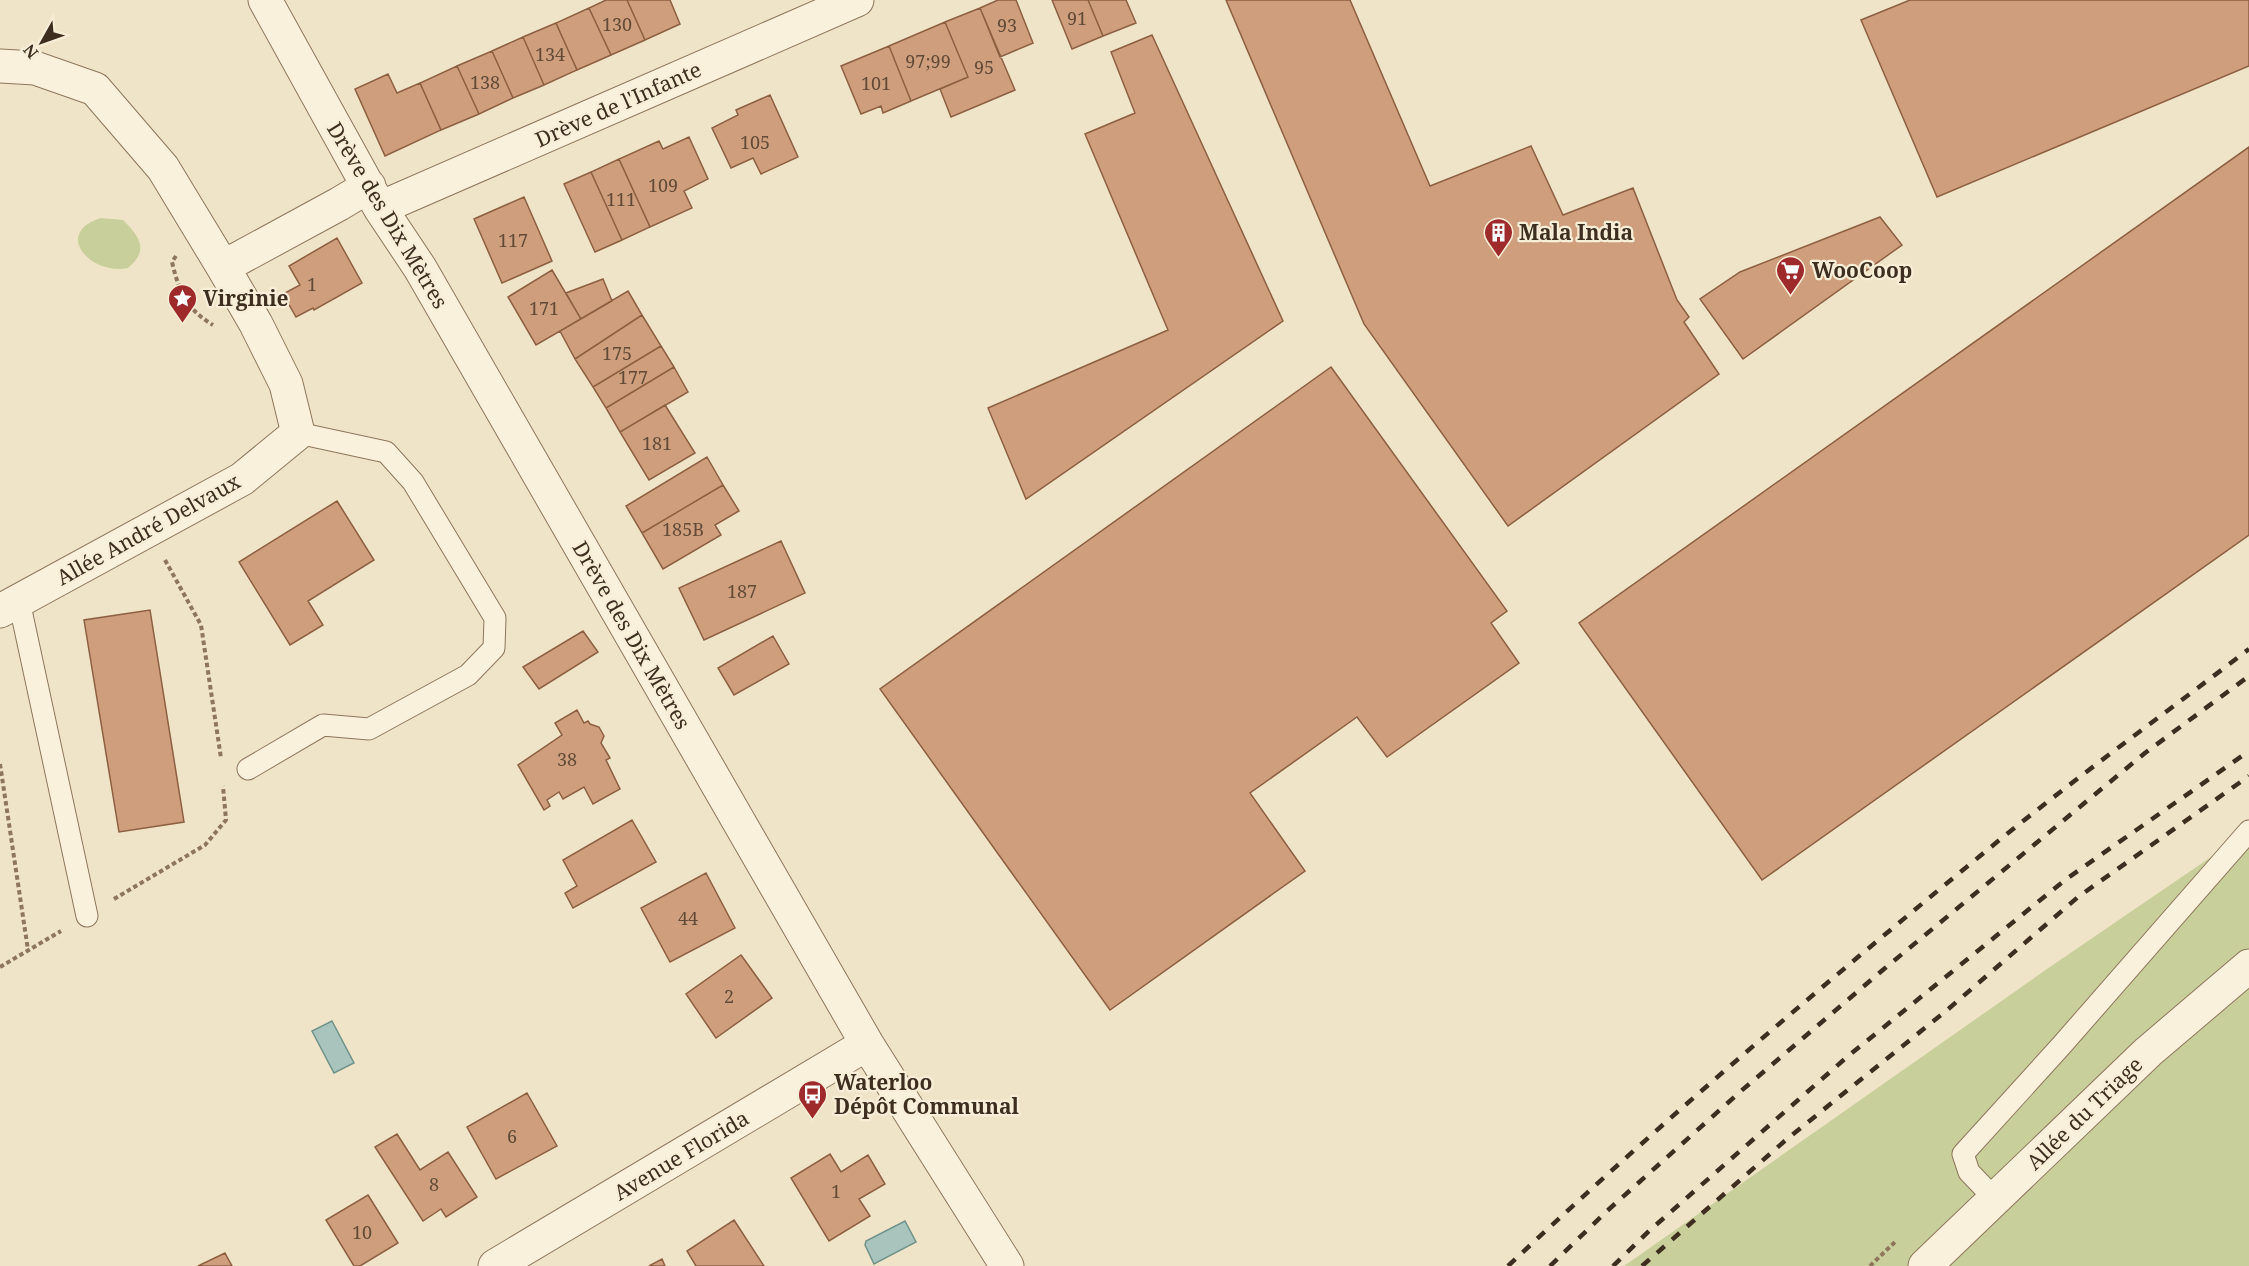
<svg xmlns="http://www.w3.org/2000/svg" width="2249" height="1266" viewBox="0 0 2249 1266" font-family="'Noto Serif',serif">
<style>
.green{fill:#c9cf9b}
.water{fill:#a9c4bc;stroke:#6f938a;stroke-width:1.5}
.building{fill:#cf9f7d;stroke:#8d5f41;stroke-width:1.5}
.lines{fill:none;stroke-linecap:round;stroke-linejoin:round}
.lane-casing{stroke:#8d765c;stroke-width:23}
.street-casing{stroke:#8d765c;stroke-width:35}
.path{stroke:#8d765c;stroke-width:4;stroke-dasharray:4.5 3;stroke-linecap:butt}
.lane{stroke:#faf1dc;stroke-width:21}
.street{stroke:#faf1dc;stroke-width:33}
.rail{stroke:#3d2e20;stroke-width:4.5;stroke-dasharray:10 10;stroke-linecap:butt}
.labels{text-anchor:middle;dominant-baseline:central;stroke-width:4.5;stroke-linejoin:round;paint-order:stroke}
.number-label{font-size:18px;fill:#624a37}
.street-label{font-size:21px;fill:#3d2e20;stroke:#f7eed8}
.poi-label{font-size:21px;font-weight:bold;fill:#3d2e20;stroke:#f7eed8;text-anchor:start}
</style>
<rect width="100%" height="100%" fill="#f0e4c8"/>
<!-- green -->
<path class="green" d="M101,218l22,2c16,16 27,30 5,48 -37,8 -76,-35 -27,-50z
M2249,831v435h-625l423,-297z"/>
<!-- water -->
<path class="water" d="M332,1021l22,42 -20,10 -22,-42z
M905,1221l11,21 -42,22 -9,-19 1,-4z"/>
<!-- building -->
<path class="building" d="M606,0h21l18,40 -34,15 -22,-47z
M627,0h43l10,24 -35,16z
M998,0h18l17,43 -33,14 -20,-49z
M1052,0h36l15,36 -31,13z
M1088,0h38l10,23 -33,13z
M1226,0h124l80,186 101,-40 32,69 70,-27 44,112 12,17 -5,5 35,52 -211,152 -144,-202z
M1910,0h339v66l-312,131 -76,-177z
M589,8l22,47 -34,15 -21,-47z
M980,8l35,82 -64,27 -11,-28 28,-12 -23,-55z
M945,22l23,55 -57,24 -22,-55z
M556,23l21,47 -33,15 -21,-48z
M1152,35l131,286 -257,178 -38,-91 180,-78 -83,-196 50,-21 -24,-61z
M523,37l21,48 -31,13 -21,-47z
M889,46l22,55 -28,12 -2,-7 -20,8 -20,-48z
M492,51l21,47 -34,16 -22,-48z
M457,66l22,48 -38,16 -21,-47z
M388,74l9,19 23,-10 21,47 -56,26 -30,-67z
M770,95l28,62 -37,17 -8,-16 -22,10 -19,-40 26,-13 -2,-5z
M689,137l19,42 -24,12 8,17 -42,19 -31,-68 40,-18 4,8z
M2249,147v388l-487,345 -183,-257z
M619,159l31,68 -28,13 -31,-68z
M591,172l31,68 -27,12 -31,-68z
M524,197l28,64 -50,22 -28,-64z
M1880,217l22,28 -159,114 -43,-60 40,-27z
M337,238l25,45 -48,27 -1,-2 -17,9 -13,-23 17,-9 -11,-19z
M552,270l29,49 -45,26 -28,-48z
M603,279l9,22 -31,18 -15,-26z
M628,291l14,24 -67,44 -15,-28z
M642,315l19,31 -68,41 -18,-28z
M661,346l13,21 -68,41 -13,-21z
M674,367l14,25 -68,40 -14,-24z
M1331,367l176,244 -16,12 28,40 -132,94 -30,-40 -107,76 55,78 -195,139 -230,-321z
M665,405l30,48 -46,27 -29,-48z
M707,457l16,28 -81,48 -16,-27z
M723,485l16,26 -24,14 6,10 -58,34 -21,-36z
M337,501l37,59 -66,41 15,24 -33,20 -51,-83z
M781,541l24,52 -101,47 -25,-52z
M150,610l34,212 -65,10 -35,-212z
M583,631l15,21 -59,37 -16,-22z
M773,636l16,28 -55,31 -16,-27z
M577,710l7,13 4,-2 2,3 9,3 5,9 -3,7 9,15 -4,2 14,29 -27,15 -9,-17 -21,12 -4,-7 -12,8 3,6 -6,4 -26,-45 44,-30 -7,-12z
M632,820l24,42 -83,46 -8,-15 12,-7 -14,-26z
M706,873l29,55 -65,34 -29,-54z
M741,955l31,43 -56,40 -30,-44z
M527,1093l30,53 -61,33 -29,-52z
M397,1134l23,36 28,-18 29,45 -31,20 -5,-8 -18,12 -48,-74z
M830,1154l11,18 27,-17 17,29 -26,15 11,17 -41,25 -38,-63z
M368,1195l30,48 -38,23h-6l-28,-46z
M734,1220l30,46h-68l-9,-15z
M225,1253l7,13h-34z
M662,1259l3,7h-16z"/>
<g class="lines">
<defs>
<path id="lane" d="M19,601l68,315
M248,769l75,-44 46,4 99,-54 26,-27 1,-30 -82,-136 -27,-30 -88,-19
M1994,1198l-25,-26 -6,-18 98,-108 188,-215"/>
<path id="street" d="M265,0l115,208 40,60 447,776 140,222
M0,66l35,2 60,21 68,79 60,99
M380,208l477,-208
M0,611l242,-132 56,-46 -12,-49 -30,-60 -33,-57 116,-63 30,-18
M495,1266l372,-222
M1925,1266l223,-214 101,-86"/>
</defs>
<!-- lane casing -->
<use href="#lane" class="lane-casing"/>
<!-- street casing -->
<use href="#street" class="street-casing"/>
<!-- path -->
<path class="path" d="M176,256l-4,6c7,29 14,47 41,63
M165,560l36,65 20,133
M0,764l28,186
M114,899l91,-54 21,-25 -3,-34
M0,967l61,-36
M1870,1266l27,-26"/>
<!-- lane -->
<use href="#lane" class="lane"/>
<!-- street -->
<use href="#street" class="street"/>
<!-- rail -->
<path class="rail" d="M1508,1266c152,-143 311,-278 472,-410 87,-72 179,-138 269,-207
M1550,1266l57,-55 134,-120 143,-122 261,-216 104,-77
M1613,1266l36,-35 198,-174 218,-177 184,-129
M1642,1266l145,-127 159,-128 132,-114 171,-121"/>
</g>
<!-- icons -->
<defs>
<symbol id="building-pin" viewBox="-11 -11 22 30"><path d="M0 17L-7.5 6A9.5 9.5 0 1 1 7.5 6Z" fill="#9e2a2b" stroke="#f7eed8"/><path d="M-4-6H4V6H1V3H-1V6H-4ZM-2.5-4.3h1.7v1.8h-1.7ZM.8-4.3h1.7v1.8H.8ZM-2.5-1h1.7V.8h-1.7ZM.8-1h1.7V.8H.8Z" fill="#fff"/></symbol>
<symbol id="supermarket-pin" viewBox="-11 -11 22 30"><path d="M0 17L-7.5 6A9.5 9.5 0 1 1 7.5 6Z" fill="#9e2a2b" stroke="#f7eed8"/><path d="M-6-5.5h2.5l.6 2H6L4.5 2H-2.5L-4.4-4H-6ZM-1.5 3.2a1.3 1.3 0 1 0 .1 0ZM3 3.2a1.3 1.3 0 1 0 .1 0Z" fill="#fff"/></symbol>
<symbol id="sight-pin" viewBox="-11 -11 22 30"><path d="M0 17L-7.5 6A9.5 9.5 0 1 1 7.5 6Z" fill="#9e2a2b" stroke="#f7eed8"/><path d="M0-6L1.8-2.2L6-1.7L2.9 1.2L3.7 5.4L0 3.3L-3.7 5.4L-2.9 1.2L-6-1.7L-1.8-2.2Z" fill="#fff"/></symbol>
<symbol id="bus-pin" viewBox="-11 -11 22 30"><path d="M0 17L-7.5 6A9.5 9.5 0 1 1 7.5 6Z" fill="#9e2a2b" stroke="#f7eed8"/><path d="M-5-6H5V4H4V6H2V4H-2V6H-4V4H-5ZM-3.5-4V0h7V-4ZM-3.5 1.2v1.5H-2V1.2ZM2 1.2v1.5H3.5V1.2Z" fill="#fff"/></symbol>
</defs>
<g fill-rule="evenodd">
<use href="#building-pin" x="1482" y="216" width="33" height="45"/>
<use href="#supermarket-pin" x="1774" y="254" width="33" height="45"/>
<use href="#sight-pin" x="166" y="282" width="33" height="45"/>
<use href="#bus-pin" x="796" y="1078" width="33" height="45"/>
</g>
<g class="labels">
<!-- number labels -->
<g class="number-label">
<text x="1077" y="18">91</text>
<text x="617" y="24">130</text>
<text x="1007" y="25">93</text>
<text x="550" y="54">134</text>
<text x="928" y="61">97;99</text>
<text x="984" y="67">95</text>
<text x="485" y="82">138</text>
<text x="876" y="83">101</text>
<text x="755" y="142">105</text>
<text x="663" y="185">109</text>
<text x="621" y="199">111</text>
<text x="513" y="240">117</text>
<text x="312" y="284">1</text>
<text x="544" y="308">171</text>
<text x="617" y="353">175</text>
<text x="633" y="377">177</text>
<text x="657" y="443">181</text>
<text x="683" y="529">185B</text>
<text x="742" y="591">187</text>
<text x="567" y="759">38</text>
<text x="688" y="918">44</text>
<text x="729" y="996">2</text>
<text x="512" y="1136">6</text>
<text x="434" y="1184">8</text>
<text x="836" y="1191">1</text>
<text x="362" y="1232">10</text>
</g>
<!-- street labels -->
<g class="street-label">
<text transform="translate(618 104) rotate(-24)">Drève de l'Infante</text>
<text transform="translate(388 215) rotate(59)">Drève des Dix Mètres</text>
<text transform="translate(148 529) rotate(-29)">Allée André Delvaux</text>
<text transform="translate(632 635) rotate(60)">Drève des Dix Mètres</text>
<text transform="translate(2084 1113) rotate(-44)">Allée du Triage</text>
<text transform="translate(681 1155) rotate(-31)">Avenue Florida</text>
</g>
<!-- poi labels -->
<g class="poi-label">
<text x="1519" y="232">Mala India</text>
<text x="1812" y="270">WooCoop</text>
<text x="203" y="298">Virginie</text>
<text x="834" y="1082">Waterloo<tspan x="834" dy="24">Dépôt Communal</tspan></text>
</g>
</g>
<!-- north arrow -->
<g transform="translate(42 42) rotate(230)" stroke="#f7eed8" stroke-width="4.5" paint-order="stroke">
<path d="M0-4.5L10 22L0 15L-10 22Z" fill="#3d2e20"/>
<text y="-9" font-size="16" font-weight="bold" text-anchor="middle" fill="#3d2e20">N</text>
</g>
</svg>
